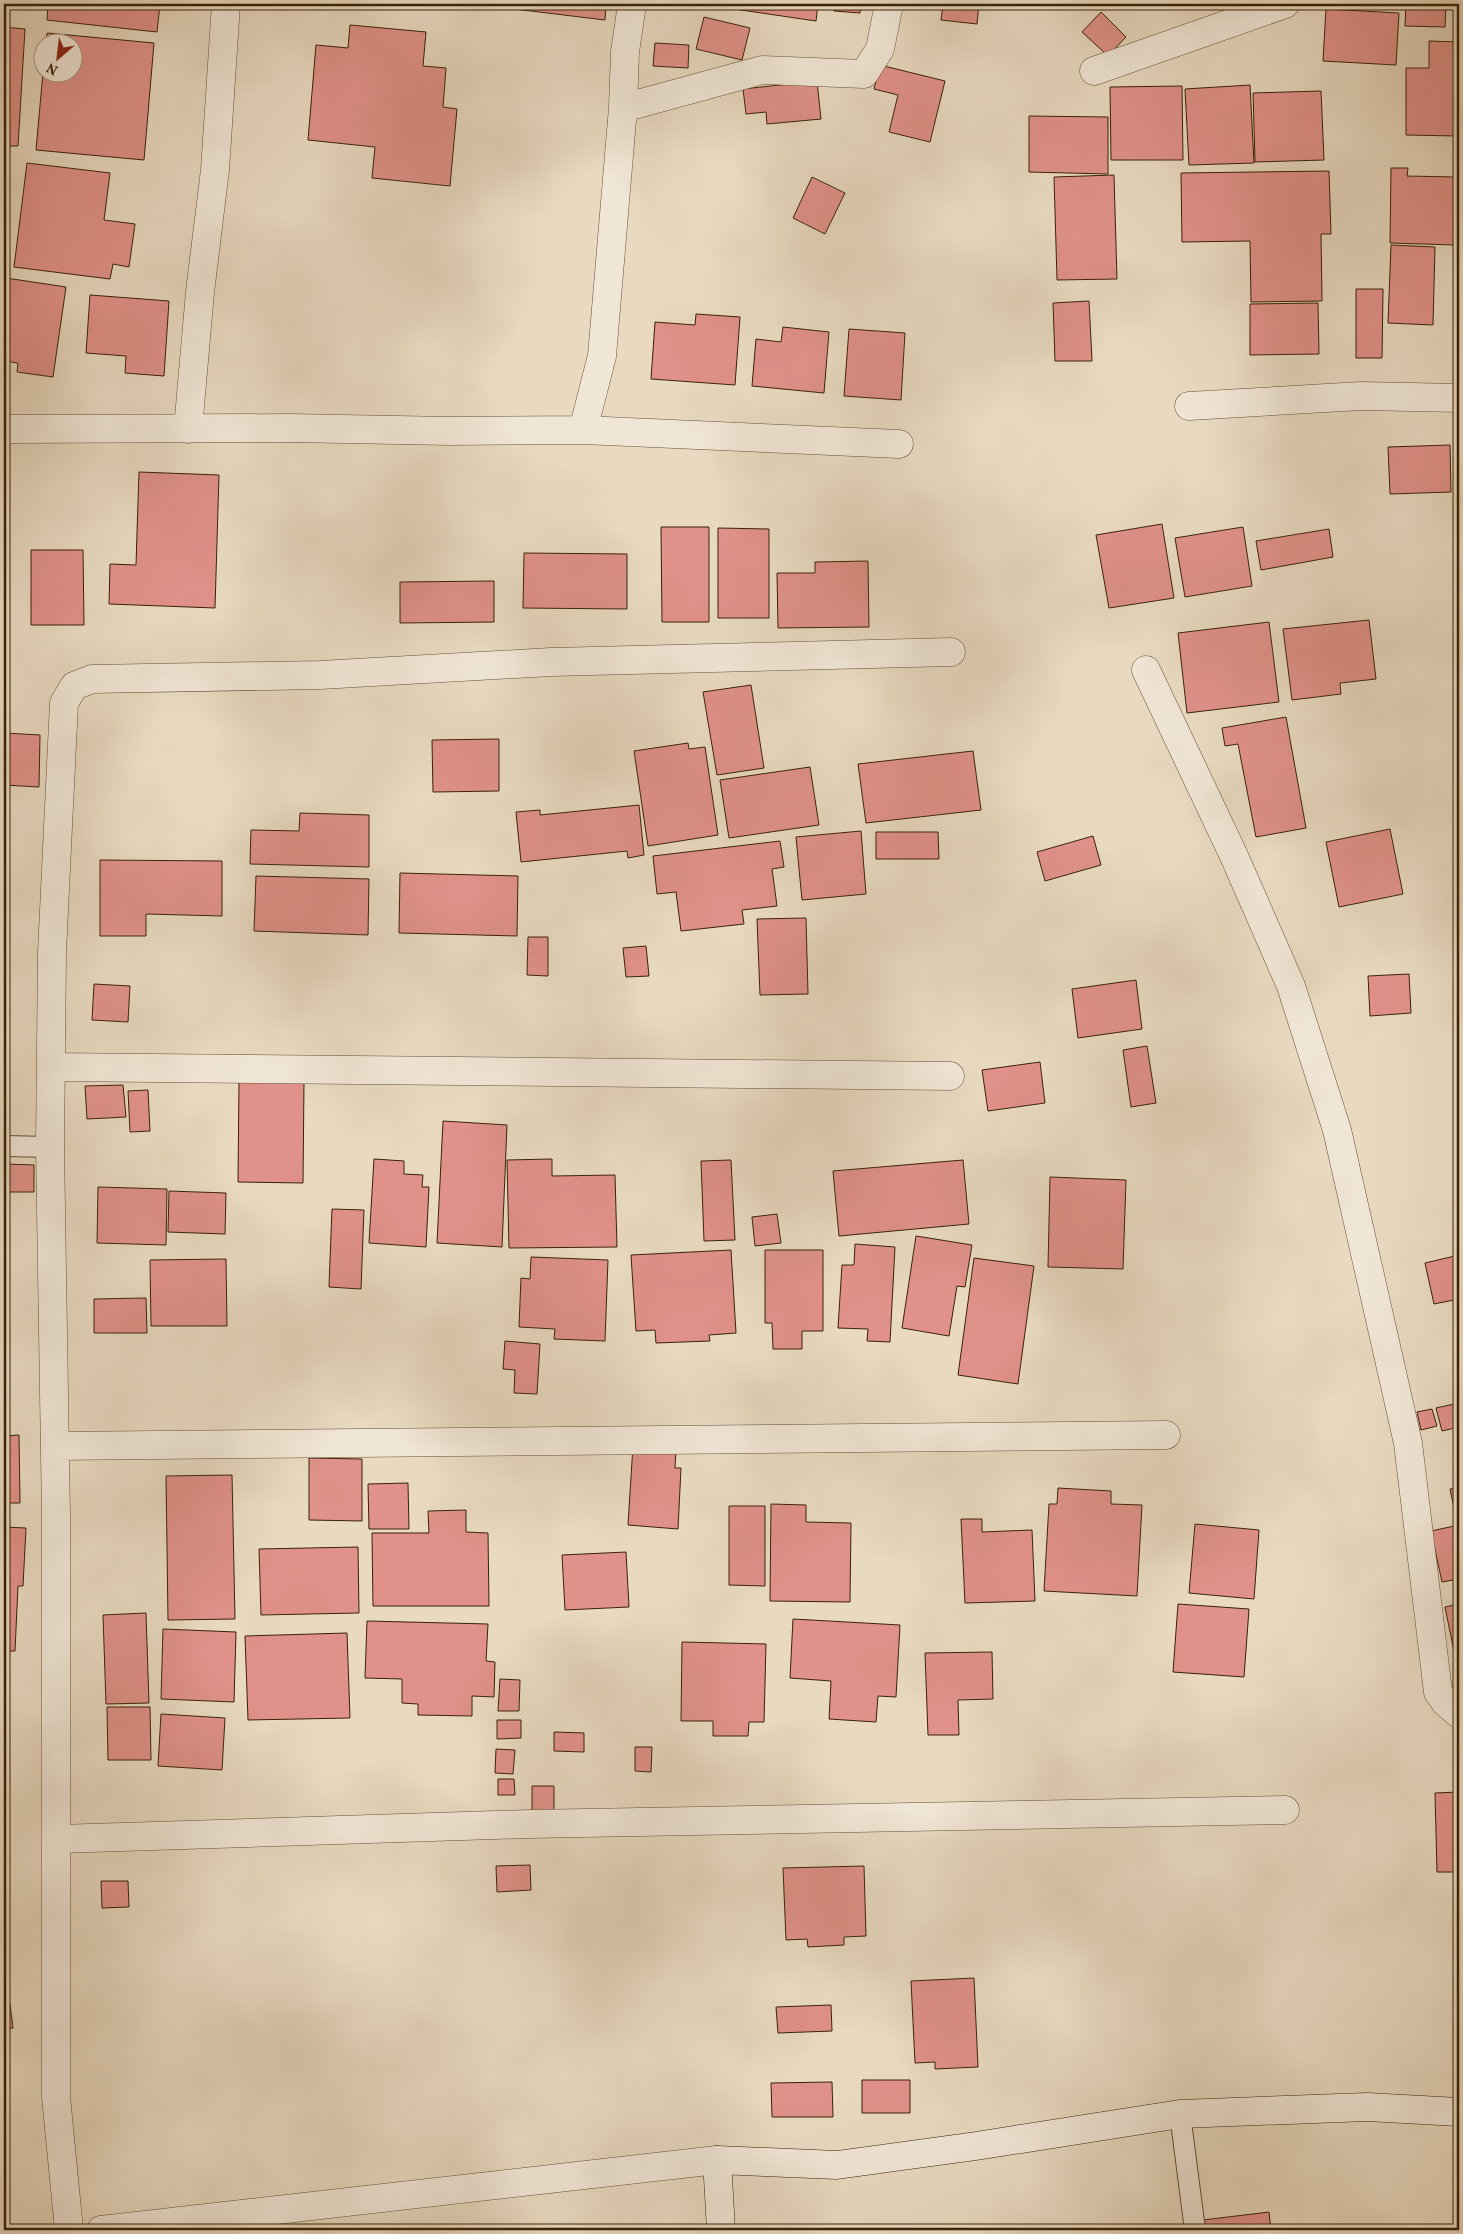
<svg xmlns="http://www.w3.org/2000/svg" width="1463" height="2234" viewBox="0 0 1463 2234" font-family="Vollkorn,serif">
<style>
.building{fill:#e09189;stroke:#3a2205}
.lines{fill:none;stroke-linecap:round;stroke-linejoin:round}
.lane-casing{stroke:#665034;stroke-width:22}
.street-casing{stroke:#665034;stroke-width:29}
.secondary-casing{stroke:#3a2205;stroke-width:29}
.lane{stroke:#f0e6d6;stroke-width:20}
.street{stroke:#f0e6d6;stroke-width:28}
.secondary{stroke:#f0e6d6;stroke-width:28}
</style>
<rect width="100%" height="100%" fill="#e8d9c0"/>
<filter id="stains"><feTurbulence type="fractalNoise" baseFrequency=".004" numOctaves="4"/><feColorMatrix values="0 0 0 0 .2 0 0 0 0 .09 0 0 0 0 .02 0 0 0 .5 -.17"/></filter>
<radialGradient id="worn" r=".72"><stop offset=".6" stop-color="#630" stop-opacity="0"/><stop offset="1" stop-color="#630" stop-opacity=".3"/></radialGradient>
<!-- building -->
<path class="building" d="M48,4h112l-3,28 -110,-12z
M473,4h133l-1,16z
M700,4h118l-2,17z
M834,4h27l-1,9 -26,-2z
M943,4h36l-2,20 -36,-4z
M1406,4h40l-1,23 -40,-1z
M1326,9l73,4 -3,52 -73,-4z
M1101,12l25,25 -18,19 -26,-24z
M704,17l46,11 -8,32 -46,-11z
M350,25l76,7 -3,34 23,2 -3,39 14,2 -7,77 -78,-8 3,-31 -67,-7 8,-95 32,3z
M4,27l21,2 -7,117h-14z
M47,33l107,10 -10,117 -108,-10 7,-78h29v-30h-26z
M1429,41l30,1v94l-53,-1v-67h23z
M655,43l34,2 -1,23 -35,-2z
M880,65l65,16 -15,61 -41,-10 9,-37 -24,-6z
M817,81l4,38 -54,5 -1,-12 -20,2 -3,-25z
M1250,85l4,78 -65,2 -4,-76z
M1182,86l1,74h-72l-1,-73z
M1321,91l3,69 -69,2 -2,-69z
M1029,116l79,1v57l-79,-2z
M27,163l83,10 -6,47 31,4 -6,43 -16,-3 -3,15 -96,-12z
M1391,168h17l-1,8 49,1 -1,68 -65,-2z
M1329,171l2,63h-10l1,67 -71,1 -1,-61 -68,1 -1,-69z
M1114,175l3,104 -60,1 -3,-103z
M812,177l33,16 -20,41 -32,-16z
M1391,245l44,2 -2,78 -45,-2z
M6,278l60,9 -13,90 -36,-5 1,-9 -14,-2z
M1356,289h27l-1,69h-26z
M90,295l79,6 -5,75 -39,-3 1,-17 -40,-3z
M1089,301l3,60h-37l-2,-58z
M1318,303l1,51 -69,1v-51z
M696,314l44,3 -5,68 -84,-6 4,-57 40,3z
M783,327l46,5 -5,61 -72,-7 4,-47 25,3z
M849,329l56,4 -4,67 -57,-4z
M1450,445l1,47 -61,2 -2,-47z
M139,472l80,3 -4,133 -106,-4 1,-40 26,1z
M1162,524l12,74 -65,10 -13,-73z
M661,527h48v95h-47z
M1243,527l9,59 -67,11 -10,-59z
M718,528l51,1v89h-51z
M1329,529l4,28 -72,13 -5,-29z
M31,550h52l1,75h-53z
M524,553l103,1v55l-104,-1z
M868,561l1,66 -91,1 -1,-55h38v-11z
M494,581v41l-94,1v-41z
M1369,620l7,59 -36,4 1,11 -49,6 -9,-71z
M1269,622l10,80 -92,11 -9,-80z
M751,685l13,83 -47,7 -14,-83z
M1286,717l20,111 -50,9 -18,-93 -13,2 -3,-18z
M4,733l36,2 -1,52 -35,-2z
M499,739v52l-66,1 -1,-52z
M688,743l1,6 16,-2 13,88 -70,11 -14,-95z
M973,751l8,59 -115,13 -8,-59z
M810,767l9,58 -90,13 -9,-58z
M639,805l5,50 -16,3 -1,-7 -106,11 -5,-50 24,-2v5z
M300,813l69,2v52l-119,-3 1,-34 48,1z
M1390,829l13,65 -64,13 -13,-65z
M861,831l5,63 -64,6 -6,-63z
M876,832h62l1,27h-63z
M1093,836l8,29 -56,16 -8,-29z
M780,841l4,26 -12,2 5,37 -35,4 2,14 -63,7 -5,-39 -19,2 -4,-38z
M100,860l122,1v55l-76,-2v22h-46z
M400,873l118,3 -1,60 -118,-3z
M256,876l113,3 -1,56 -114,-4z
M806,918l2,76 -48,1 -3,-76z
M528,937h20v39l-21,-1z
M646,946l3,30 -23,1 -3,-29z
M1409,974l2,39 -41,3 -2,-40z
M1136,980l6,49 -64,9 -6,-49z
M94,984l36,2 -2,36 -36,-2z
M1147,1046l9,57 -25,4 -8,-57z
M1040,1062l5,41 -57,8 -6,-41z
M239,1081l65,1 -1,101 -65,-1z
M123,1085l3,32 -39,2 -2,-33z
M148,1090l2,41 -20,1 -2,-41z
M443,1121l64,4 -5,122 -65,-4z
M4,1155h2v9l28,1v27h-29v17z
M374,1159l30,2v13l19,1 -1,12h7l-3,60 -57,-4z
M552,1159v17l63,-1 2,72 -108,1 -2,-88z
M731,1160l4,80 -31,1 -3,-80z
M963,1160l6,64 -130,12 -6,-65z
M1050,1177l76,3 -3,89 -75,-2z
M98,1187l69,2 -1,56 -69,-2z
M169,1191l57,2 -1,41 -57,-2z
M332,1209l32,1 -3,79 -32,-2z
M777,1214l4,29 -26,3 -3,-29z
M916,1236l56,9 -7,42 -8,-1 -8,50 -47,-8z
M855,1244l40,3 -5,95 -23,-1 1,-12 -30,-1 4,-63h12z
M731,1250l5,83 -27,2 1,6 -54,2 -1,-13 -19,1 -5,-76z
M765,1250h58v81h-21v18h-29l-1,-26h-7z
M1459,1255v44l-25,5 -9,-41z
M531,1257l77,3 -3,81 -51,-2 1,-10 -36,-2 2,-49 9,1z
M974,1258l60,8 -16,118 -60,-9z
M226,1259l1,67h-76l-1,-66z
M146,1298l1,35h-53v-34z
M505,1341l35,3 -3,50 -23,-1 1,-23 -12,-1z
M1454,1404l5,23 -17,4 -6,-23z
M1432,1409l5,17 -16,4 -4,-18z
M19,1435l1,68h-16v-67z
M633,1445l43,3 -1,20h6l-3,61 -50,-4z
M309,1458l53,1v62l-53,-1z
M232,1475l3,144 -67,1 -2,-144z
M408,1483l1,46h-40l-1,-45z
M1058,1488l53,3v13l31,1 -5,91 -93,-5 5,-87h8z
M1459,1488v29h-3l-6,-28z
M771,1504l35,1v17l45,1 -1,79 -80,-1z
M729,1506h36v80l-36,-1z
M466,1510v22l22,1 1,73h-116l-1,-73h57l-1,-22z
M961,1519h21v13l50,-2 3,71 -70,2z
M1195,1524l64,6 -5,69 -65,-6z
M1459,1525v54l-17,3 -11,-51z
M4,1527l22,1 -3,58h-5l-3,65h-11z
M358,1547l1,66 -98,2 -2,-66z
M626,1552l3,55 -64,3 -3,-55z
M1178,1604l71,5 -5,68 -71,-5z
M1459,1604v72l-14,-69z
M146,1613l3,90 -43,1 -3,-89z
M793,1619l107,6 -4,72 -18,-1 -2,26 -47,-3 2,-38 -41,-3z
M367,1621l121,3 -2,37 9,1 -1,35 -22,-1v20l-54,-1v-11l-16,-1v-24l-37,-1z
M163,1629l73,3 -2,70 -73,-3z
M347,1633l3,85 -102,2 -3,-84z
M682,1642l84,2 -2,78h-15l-1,14h-35v-15h-32z
M992,1652l1,47 -35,1 1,35h-31l-3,-82z
M500,1679l20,1 -1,31h-21z
M107,1707h43l1,53h-43z
M161,1714l64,4 -3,52 -64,-4z
M497,1720h24v18l-24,1z
M554,1732l30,1v19l-30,-1z
M635,1747h17l-1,25 -16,-1z
M496,1749l19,1 -2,24 -18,-1z
M498,1779h16l1,16h-17z
M532,1786h22v33l-22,-1z
M1459,1792v80h-22l-2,-79z
M530,1865l1,25 -34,2 -1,-26z
M864,1866l2,70 -22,1v8l-36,2 -1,-8 -21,1 -3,-72z
M101,1881h27l1,26 -27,1z
M974,1978l4,89 -43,2v-7l-20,1 -4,-82z
M10,2004l3,24 -9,1v-24z
M831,2005l1,26 -54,2 -2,-26z
M862,2080h48v33h-48z
M832,2082l1,35h-61l-1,-34z
M1269,2212l2,18h-67l-1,-10z"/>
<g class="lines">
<defs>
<path id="lane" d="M4,1146l46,1
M1180,2114l15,116"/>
<path id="street" d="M1094,71l191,-67
M623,108l139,-38 102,4 16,-25 9,-45
M1189,406l172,-10 98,2
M4,429l286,-1 160,3 133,-1 316,14
M188,429l12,-137 15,-122 11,-166
M583,430l19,-74 21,-248 2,-56 7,-48
M1146,670l88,186 57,130 46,144 71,313 30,249 7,10 14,12
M51,1067l899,9
M55,1446l1111,-11
M58,1839l471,-15 756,-14
M69,2230l-13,-133v-582l-6,-368 2,-195 12,-249 10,-17 18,-7 228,-4 231,-13 400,-10
M101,2230l616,-70"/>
<path id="secondary" d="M721,2230l-4,-70 120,5 139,-19 204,-32 187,-7 92,5"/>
</defs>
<!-- lane casing -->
<use href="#lane" class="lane-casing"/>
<!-- street casing -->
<use href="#street" class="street-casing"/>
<!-- secondary casing -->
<use href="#secondary" class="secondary-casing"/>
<!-- lane -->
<use href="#lane" class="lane"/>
<!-- street -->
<use href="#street" class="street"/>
<!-- secondary -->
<use href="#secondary" class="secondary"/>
</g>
<!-- margin -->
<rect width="1463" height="2234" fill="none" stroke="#e8d9c0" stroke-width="20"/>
<rect x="5" y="5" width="1453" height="2224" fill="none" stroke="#3a2205" stroke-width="2.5"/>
<rect x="10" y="10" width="1443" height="2214" fill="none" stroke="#3a2205"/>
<!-- north arrow -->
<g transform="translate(58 58) rotate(208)"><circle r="24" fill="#f0e6d6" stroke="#a79882"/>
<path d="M0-4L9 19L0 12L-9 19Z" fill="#8f2418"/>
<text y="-8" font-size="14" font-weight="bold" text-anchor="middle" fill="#3a2205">N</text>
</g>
<rect width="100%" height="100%" filter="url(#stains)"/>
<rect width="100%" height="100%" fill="url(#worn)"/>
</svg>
